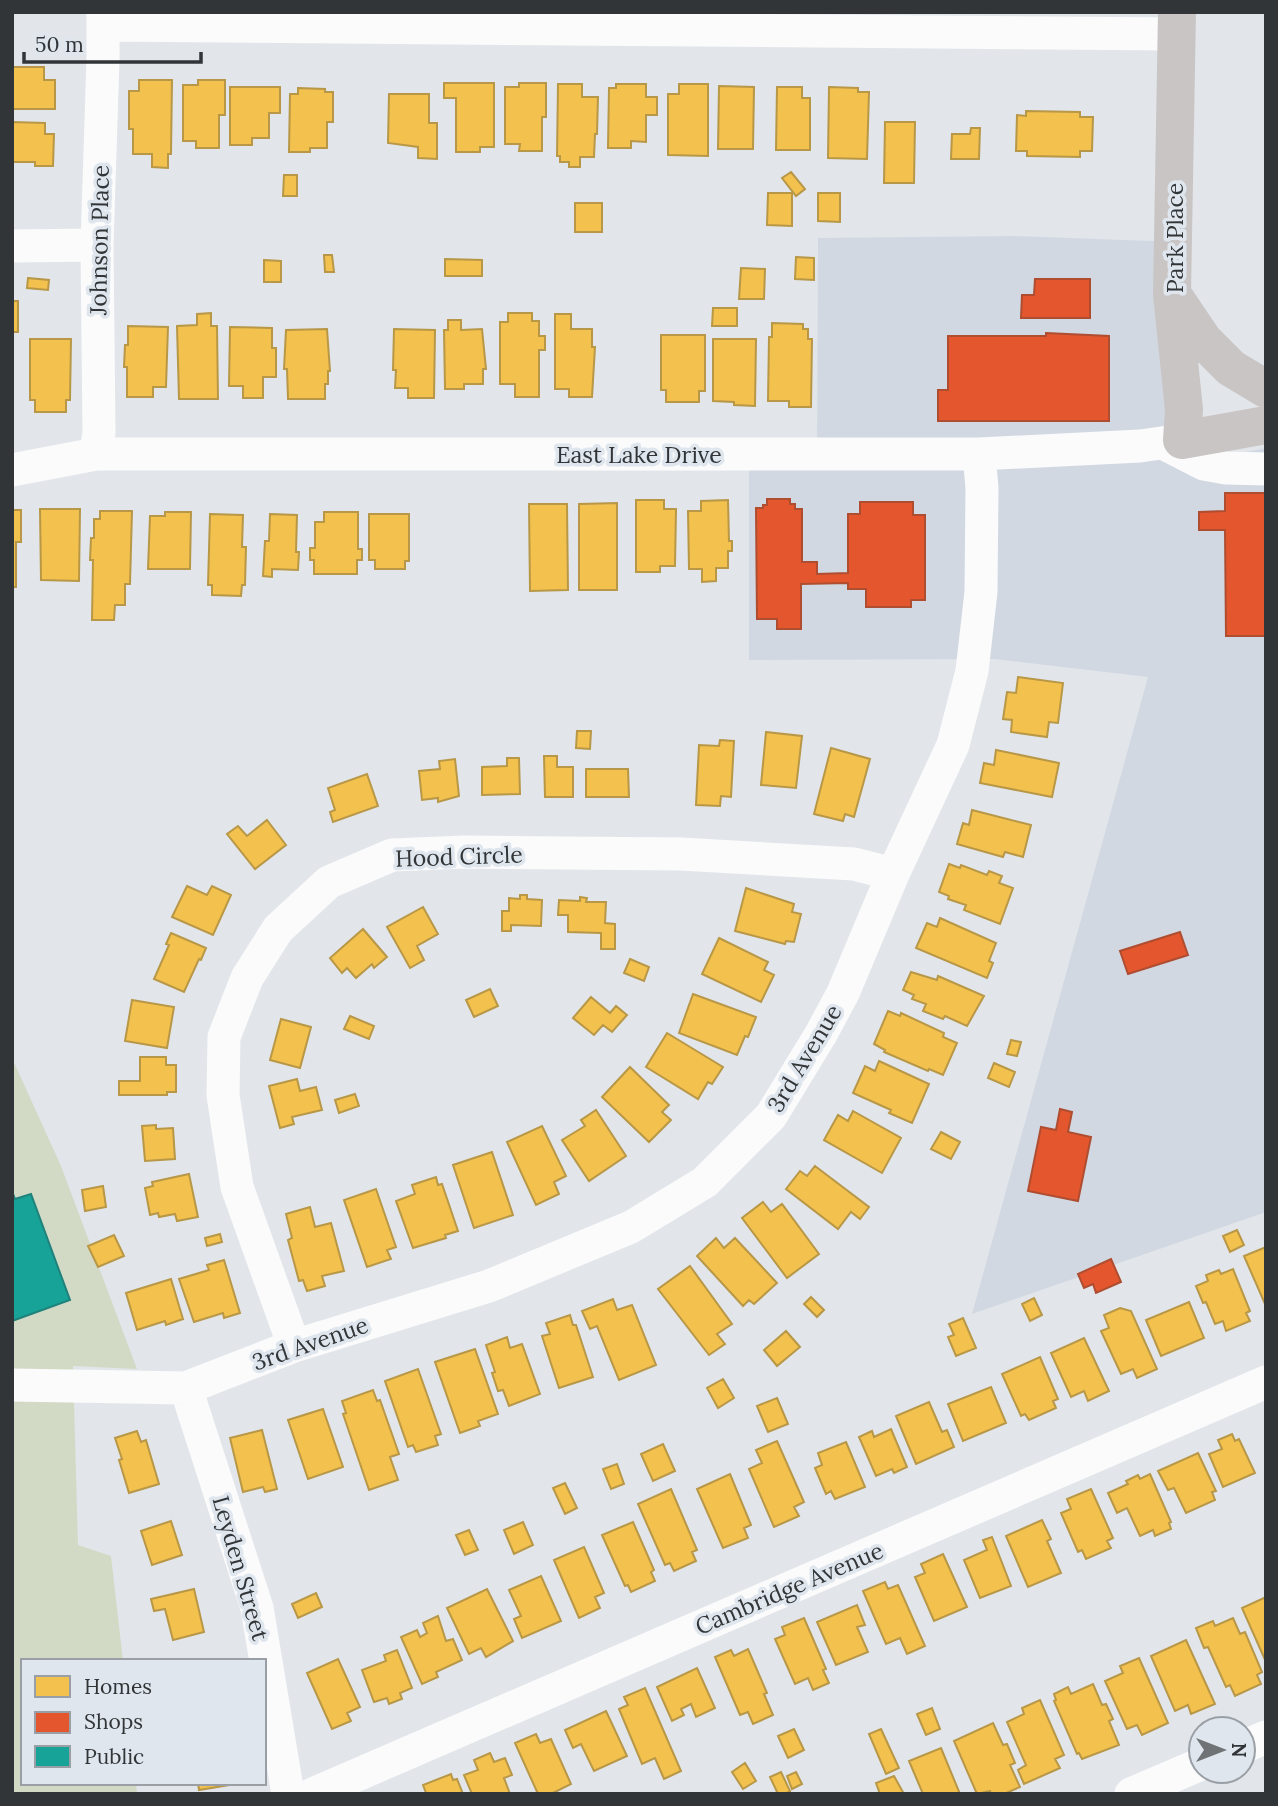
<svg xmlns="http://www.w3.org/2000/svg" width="1278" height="1806" viewBox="0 0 1278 1806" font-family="Lora,serif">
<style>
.built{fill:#d1d8e2}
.green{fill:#d2dac6}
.homes{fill:#f2c14e;stroke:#b89747;stroke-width:2}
.shops{fill:#e4572e;stroke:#af4d31;stroke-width:2}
.public{fill:#17a398;stroke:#1f827b;stroke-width:2}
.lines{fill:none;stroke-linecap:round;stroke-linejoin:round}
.minor{stroke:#fbfbfc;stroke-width:33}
.major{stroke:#c9c5c5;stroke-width:38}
.labels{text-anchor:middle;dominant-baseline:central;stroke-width:7;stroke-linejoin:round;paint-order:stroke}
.street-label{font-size:23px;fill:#323538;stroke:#dfe6ed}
</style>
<rect width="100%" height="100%" fill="#e2e6ea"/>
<!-- built -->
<path class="built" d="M1014,236l164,6 6,222 82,-16v764l-294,102 176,-637 -154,-18 -245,1v-194h68l1,-228z"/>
<!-- green -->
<path class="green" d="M12,1058l49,108 76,203 -64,-3 5,179 33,11 12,105h-100v122h113l1,11h-125z"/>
<!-- homes -->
<path class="homes" d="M12,67h32v13h11v29h-43z
M139,80h33l-1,74h-3v14l-16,-1v-13h-19v-25h-4v-38h10z
M198,80h27v35h-6v33h-23v-7h-13v-56h15z
M444,83h50v64h-14v5h-24v-54h-12z
M519,83h27v34h-4v34h-23l1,-7h-15v-57h14z
M558,84h24v13h16l-1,37h-2l-1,23h-14v10h-11v-5h-9v-6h-3z
M616,84h30v13h11v18h-11v27l-15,-1v7h-23l1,-60h7z
M679,84h29v72l-40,-1v-61h11z
M719,86l35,1 -1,62h-35z
M230,87h50v26h-11v25h-17v7h-22z
M777,87h25v11h8v52h-34z
M829,87l29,1v4h11l-2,67 -39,-1z
M298,88l27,1v3h8v30h-6v26h-17v4h-21l1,-58h8z
M389,94h40v29h8v36l-19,-1v-11l-30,-4z
M1026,111l54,1v5h13l-1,34h-12v6l-53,-1v-5h-11l1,-36 9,1z
M12,122l33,1v11h9l-1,32h-18v-4h-23z
M885,122h30l-1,61h-30z
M971,128h9l-1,31h-28l1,-25h18z
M791,172l14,17 -9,7 -14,-18z
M284,175h13v21h-14z
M768,193h24v33l-25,-1z
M818,193h22v29l-22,-1z
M575,203h27v29h-27z
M324,255h8l2,17h-9z
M796,257l18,1v22l-19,-1z
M445,259l37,1v16h-37z
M264,260l17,1v21h-17z
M741,268l24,1 -1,30h-25z
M28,278l21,2 -1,10 -21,-2z
M12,301h6v31h-6z
M713,308h24v18h-25z
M211,313v13h6l1,73h-39l-2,-73 20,-1v-11z
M508,313h24v8h7v15h6v14h-6v47h-24v-13h-15v-62h8z
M555,314h16v15h21v18h3l-3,50h-23v-8h-14z
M448,320h13v10l21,-1 4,40h-3v15h-19v5h-19l-1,-59h4z
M772,323l31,1v5h5v10h4l-1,68h-22v-6h-21l1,-64h3z
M128,326l40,1 -2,60h-13v10h-26v-30h-3l1,-22h3z
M230,327l42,1v20h4v29h-13v21h-20v-12h-14z
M327,329l3,42h-2v13h-3v15h-37l-1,-30h-3l2,-39z
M394,329l41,1 -1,68h-26v-10h-13l1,-18h-3z
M661,335h44v56h-6v11h-33v-12h-5z
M30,339h41l-1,61h-4v12h-31v-12h-5z
M713,339h43l-1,67 -21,-1v-3l-21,-1z
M636,500h28v9h12l-1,57h-15v6h-24z
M728,500l1,41h3v10h-4v17h-12v13l-14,1v-13h-13l-1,-58h13v-10z
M617,503v87h-38v-86z
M529,504h38l1,86 -38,1z
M40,509h40l-1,72 -38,-1z
M12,510h9v32h-5v45h-4z
M100,511h32l-2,73h-5v21h-10l-1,15h-22l1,-60h-3l1,-22h3v-19h6z
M165,512h26l-1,57h-42l2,-53h15z
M324,512h34v37h4v11h-5v14h-43v-14h-4v-12h5v-26h9z
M210,514l33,1 -1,32h4l-1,38h-3l-1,11 -29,-1v-10h-4z
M270,514l27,1 -1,37h3l-1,18 -26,-1v8l-9,-1 2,-35h4z
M369,514h40v47h-4v8h-30v-9h-6z
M1018,677l45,6 -5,40 -9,-1 -2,15 -36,-5 1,-12 -9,-1 4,-27 9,1z
M577,731h14l-1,18 -14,-1z
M766,732l36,4 -6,52 -35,-3z
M720,740l14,1 -3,56 -10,-1 -1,10 -24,-1 3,-60 20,1z
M831,748l39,11 -16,58 -9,-3 -2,7 -29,-7z
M996,750l63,13 -7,34 -72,-14 4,-20 10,2z
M544,756h13v11h16v30h-28z
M507,758h12l1,36 -38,1v-28l25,-1z
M455,759l4,37 -21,6v-4l-16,2 -3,-29 21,-2 -1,-8z
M586,769h42l1,28h-43z
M367,774l11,32 -45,16 -3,-10 5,-2 -7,-22z
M972,810l59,15 -8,32 -18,-5 -2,5 -46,-13 6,-21 6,2z
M267,820l19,25 -31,24 -28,-35 11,-8 9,10z
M949,864l11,4 1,-3 26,10 2,-4 13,5 -3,7 14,5 -13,36 -36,-14 2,-5 -18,-6 1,-3 -10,-4z
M187,886l20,9 5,-9 19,9 -18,40 -41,-18z
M746,888l48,16 -2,8 9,2 -7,28 -8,-1 -1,3 -50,-13z
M520,895h7v4l15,1 -1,26 -30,-1v6h-9v-20h7v-13l11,1z
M580,897l7,1 -1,4h20l-1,21 10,1v25h-14v-16l-33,-1v-17h-10l1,-15 21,1z
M423,907l15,27 -21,12 7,14 -14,8 -23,-41z
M940,918l56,25 -7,18 4,2 -6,15 -71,-30 11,-25 10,4z
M363,929l24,28 -13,11 -2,-4 -16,14 -9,-10 -5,5 -12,-15z
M171,933l35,15 -5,12 -2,-1 -15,33 -30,-13 15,-34 -3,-1z
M719,938l49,24 -4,8 10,5 -13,27 -59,-28z
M630,959l19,8 -5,14 -20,-8z
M911,972l26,8 1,-4 46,20 -17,30 -22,-10 -2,3 -20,-8 3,-7 -14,-5 2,-4 -11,-5z
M490,989l8,17 -24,11 -8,-17z
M693,994l63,23 -8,20 -3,-1 -8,19 -58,-22z
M591,997l19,16 6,-7 11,9 -15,17 -9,-7 -9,10 -21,-17z
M132,1000l42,7 -7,41 -42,-7z
M888,1011l12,5 1,-3 43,20 -1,4 14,6 -14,32 -14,-6 -1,2 -44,-19 1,-2 -11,-6z
M350,1016l24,10 -5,13 -25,-10z
M281,1019l30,8 -11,41 -30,-8z
M667,1033l56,34 -11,17 -4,-2 -10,17 -52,-32z
M1011,1040l10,2 -4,14 -10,-2z
M140,1057h26v8h10v27h-9v3h-48v-14h21z
M879,1061l50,23 -17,39 -23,-10 2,-3 -38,-17 12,-27 10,5z
M994,1063l21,9 -6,15 -21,-9z
M630,1067l39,38 -7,7 9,8 -22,22 -47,-45z
M297,1079l3,12 16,-4 6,23 -30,7 2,7 -14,4 -11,-42z
M355,1094l4,12 -20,7 -4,-13z
M596,1110l30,46 -37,25 -27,-41 23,-14 -4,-6z
M853,1111l48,27 -19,35 -58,-33 14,-25 10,6z
M156,1125v4l17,-1 2,31 -30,2 -3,-35z
M542,1126l24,50 -12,6 5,12 -23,11 -29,-63z
M941,1132l19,10 -9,17 -20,-10z
M492,1152l21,63 -39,13 -21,-63z
M815,1166l54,41 -9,12 -9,-7 -13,17 -52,-40 14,-18 7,5z
M189,1174l9,43 -21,4 -2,-7 -16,3 -1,-4 -8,2 -5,-27 8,-2 -1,-4z
M436,1177l2,8 4,-1 16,47 -13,4 1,3 -33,10 -17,-47 19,-7 -3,-9z
M103,1186l3,21 -21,4 -3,-21z
M376,1189l20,58 -9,3 4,9 -24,8 -23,-67z
M763,1202l8,10 11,-8 37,50 -32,24 -45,-60z
M310,1207l5,20 16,-4 13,48 -22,5 3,10 -18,5 -4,-11 -4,1 -11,-41 4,-2 -6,-24z
M1237,1230l7,15 -14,7 -7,-16z
M220,1234l2,8 -15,4 -2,-8z
M114,1235l10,21 -26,11 -10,-21z
M716,1238l8,10 11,-10 42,45 -23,21 -5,-4 -6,6 -46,-50z
M1266,1247v57h-1l-21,-48z
M224,1260l16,53 -16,5 -1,-5 -29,9 -15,-43 30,-9 -2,-5z
M690,1266l42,58 -15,10 8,10 -16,11 -51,-66z
M1233,1269l17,42 -4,2 4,8 -24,10 -3,-10 -8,3 -9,-22 -3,1 -7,-17 12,-5 -2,-6 13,-5 2,4z
M171,1279l12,40 -17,6 -1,-4 -28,9 -11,-37z
M811,1297l13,13 -7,7 -13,-13z
M1034,1298l8,17 -12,6 -8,-17z
M613,1299l4,11 15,-5 24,60 -37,15 -22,-54 -7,3 -8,-18z
M1189,1302l15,36 -43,18 -15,-36z
M1120,1308l11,3 26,58 -20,9 -4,-9 -12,5 -20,-43 8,-3 -5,-13z
M570,1315l3,10h3l17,52 -34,11 -17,-52 8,-2 -4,-11z
M963,1318l13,30 -20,8 -8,-19 6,-2 -5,-11z
M786,1331l14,16 -23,19 -13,-16z
M507,1337l3,11 12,-4 18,50 -31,12 -6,-16 -5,1 -6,-18 3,-1 -9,-27z
M1084,1338l25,53 -21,10 -4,-10 -13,6 -20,-44z
M475,1349l23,65 -20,7 2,5 -20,7 -25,-71z
M1040,1357l18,42 -5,2 3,7 -27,12 -4,-6 -4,2 -19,-42z
M418,1369l23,65 -6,2 3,9 -22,7 -3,-7 -5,2 -23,-66z
M723,1379l11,19 -16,10 -11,-20z
M991,1387l15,36 -43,18 -15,-37z
M373,1390l4,11 3,-1 19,54 -9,3 8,23 -29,10 -26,-76 3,-1 -4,-12z
M777,1398l11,26 -20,8 -11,-26z
M929,1402l13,30 5,-2 7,17 -38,17 -20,-48z
M323,1409l20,58 -35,12 -20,-59z
M891,1429l16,38 -13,6 -2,-4 -16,7 -17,-39 13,-6 2,6z
M262,1430l15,59 -12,3 -2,-5 -20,5 -13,-54z
M137,1431l4,11 5,-2 13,44 -30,9 -10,-33 3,-1 -7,-21z
M1232,1434l3,7 4,-2 16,34 -32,14 -14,-33 13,-5 -4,-9z
M777,1441l27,61 -10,5 5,9 -25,11 -25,-58 13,-6 -6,-13z
M846,1442l19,45 -30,12 -4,-8 -5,3 -11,-26 7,-3 -4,-12z
M663,1444l12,27 -22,10 -12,-27z
M1198,1453l18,38 -4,1 3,8 -29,13 -12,-25 -6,2 -10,-19z
M617,1464l7,20 -13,5 -8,-20z
M730,1474l21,51 -7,3 4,10 -25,10 -26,-59z
M1150,1474l21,48 -2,1 2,6 -16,7 -2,-6 -13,6 -13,-28 -10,5 -9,-20 20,-9 -2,-3 12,-6 2,4z
M565,1483l12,25 -12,6 -12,-26z
M671,1489l26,61 -5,2 4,9 -22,10 -4,-8 -5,2 -27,-61z
M1091,1489l22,49 -6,3 4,7 -25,11 -4,-9 -4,2 -17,-39 10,-4 -4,-10z
M1042,1520l9,19 -4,2 14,32 -33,14 -22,-51z
M171,1521l11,34 -30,10 -11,-34z
M523,1522l10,23 -19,9 -10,-24z
M633,1522l21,48 -3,2 4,9 -24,11 -3,-7 -3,1 -23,-51z
M469,1530l9,20 -13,5 -9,-20z
M992,1537l19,49 -31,12 -16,-38 23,-10 -4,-10z
M584,1547l20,46 -9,4 5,11 -21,10 -25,-58z
M943,1554l24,53 -33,14 -19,-44 10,-4 -4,-9z
M541,1576l20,45 -39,17 -8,-19 7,-3 -12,-26z
M885,1582l3,7 10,-4 27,61 -18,8 -7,-16 -14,6 -23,-53z
M194,1589l10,43 -31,8 -8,-31 -11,2 -3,-12z
M487,1589l26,52 -27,16 -5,-9 -12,6 -22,-46z
M316,1593l6,14 -24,11 -6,-14z
M1266,1597v65l-24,-54z
M857,1605l8,20 -8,2 11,25 -32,13 -19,-43z
M438,1616l8,25 7,-2 9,21 -26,12 2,5 -16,7 -21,-47 16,-7 3,7 7,-4 -4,-10z
M804,1618l22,51 -3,1 6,13 -16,7 -5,-12 -13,6 -20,-45 10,-4 -3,-8z
M1233,1618l7,16 5,-2 17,40 -5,3 4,9 -26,12 -5,-11 -4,2 -18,-40 -4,1 -8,-20 17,-7 2,5z
M1186,1640l29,64 -24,10 -3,-9 -13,6 -24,-55z
M748,1649l19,44 -3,1 9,21 -20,9 -5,-12 -8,3 -25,-58 16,-7 3,6z
M397,1650l15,38 -12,5 2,6 -13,5 -2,-6 -13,4 -12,-32 24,-9 -2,-6z
M1139,1658l29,65 -26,12 -5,-10 -10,4 -22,-48 18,-8 -3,-7z
M338,1659l22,48 -13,6 4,8 -19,8 -25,-56z
M697,1668l18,40 -19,9 -5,-13 -10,5 3,6 -12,6 -15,-34z
M1093,1684l9,21 4,-1 7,15 -4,2 10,24 -37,14 -3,-6 -2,1 -23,-53 2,-1 -2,-6 14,-7 3,7z
M645,1688l36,83 -17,8 -9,-21 -13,6 -23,-55 9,-4 -4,-8z
M1040,1700l24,55 -9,4 5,9 -36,16 -6,-14 8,-5 -19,-43 17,-8 -2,-6z
M932,1708l8,21 -14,6 -9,-21z
M606,1711l21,45 -33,15 -13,-27 -8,4 -8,-18z
M993,1723l10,22 4,-1 8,19 -5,2 10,22 -16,7h-13l-1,-3 -13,3 -23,-53z
M794,1729l10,21 -16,8 -10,-22z
M881,1729l18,39 -13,6 -17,-40z
M536,1734l4,9 11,-4 20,45 -20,10h-13l-23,-51z
M941,1748l19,46h-37l-14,-33z
M490,1753l4,9 11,-4 7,17 -8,3 6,16h-38l-8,-19 14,-5 -4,-10z
M745,1763l11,18 -13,8 -11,-17z
M781,1772l9,19 -5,3h-7l-8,-17z
M796,1772l6,12 -10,5 -5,-13z
M451,1774l2,6 4,-1 6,15h-40l3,-1 -3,-8z
M894,1776l10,18h-24l-4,-11z
M198,1783h32v2l-31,5z"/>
<!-- shops -->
<path class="shops" d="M1035,279h55v39h-69l1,-23h12z
M1046,333l63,3v85h-171v-31h10v-54h98z
M1225,493h41v143h-40l-1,-106h-26v-18l26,-1z
M767,499h23v5h5v5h7v53h15v12l31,-1v-59h12v-12h53v13h12v85h-14v7h-45v-18h-18v-6l-47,1v45h-24v-10h-20l-1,-111h7v-3h4z
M1180,932l8,23 -60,19 -8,-23z
M1060,1109l12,3 -4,20 23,5 -13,64 -50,-10 13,-64 15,3z
M1111,1259l10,23 -25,11 -3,-9 -9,4 -6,-14z"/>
<!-- public -->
<path class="public" d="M12,1191l3,8 16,-5 39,106 -58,21z"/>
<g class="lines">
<!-- minor -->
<path class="minor" d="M103,25l1074,9
M12,246l85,-1
M1165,444l39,20 22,4 40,1
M96,454l3,-22 -2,-187 6,-186v-47
M12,470l84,-16h883l161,-8 42,-6
M294,1346l-57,-159 -14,-92 1,-58 23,-59 31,-49 51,-47 63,-27 73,-3 216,2 173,10 39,10
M12,1385l174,3 108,-42 195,-60 142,-59 74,-45 66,-66 50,-82 22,-41 50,-119 60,-129 19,-74 9,-79 1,-104 -3,-34
M186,1388l71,220 31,186
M1243,1747l23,-10
M313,1794l953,-412
M1131,1794l70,-30"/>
<!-- major -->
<path class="major" d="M1177,12l-5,282 12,116 -2,30 84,-15
M1175,298l29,43 27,27 35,21"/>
</g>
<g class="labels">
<!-- street labels -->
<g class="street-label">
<text transform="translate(1174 238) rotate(-90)">Park Place</text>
<text transform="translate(99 240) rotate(-89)">Johnson Place</text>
<text x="639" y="454">East Lake Drive</text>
<text transform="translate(459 856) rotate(-2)">Hood Circle</text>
<text transform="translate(804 1058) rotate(-59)">3rd Avenue</text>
<text transform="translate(310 1343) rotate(-19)">3rd Avenue</text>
<text transform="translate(241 1568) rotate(74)">Leyden Street</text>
<text transform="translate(789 1588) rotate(-23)">Cambridge Avenue</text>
</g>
</g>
<!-- border -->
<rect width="1278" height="1806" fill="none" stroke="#323538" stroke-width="28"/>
<!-- legend -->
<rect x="21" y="1659" width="245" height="126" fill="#dfe6ed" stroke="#9a9fa5" stroke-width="2"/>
<rect x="35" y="1676" width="35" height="21" fill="#f2c14e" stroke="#9a9fa5" stroke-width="2"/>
<text x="84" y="1694" font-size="21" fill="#323538">Homes</text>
<rect x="35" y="1712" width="35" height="21" fill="#e4572e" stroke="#9a9fa5" stroke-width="2"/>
<text x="84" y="1729" font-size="21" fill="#323538">Shops</text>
<rect x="35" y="1746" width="35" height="21" fill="#17a398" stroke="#9a9fa5" stroke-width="2"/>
<text x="84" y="1764" font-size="21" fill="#323538">Public</text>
<!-- north arrow -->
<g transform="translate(1222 1750) rotate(90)"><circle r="33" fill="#dfe6ed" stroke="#9a9fa5" stroke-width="2"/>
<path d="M0-5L12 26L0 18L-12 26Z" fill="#707376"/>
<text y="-10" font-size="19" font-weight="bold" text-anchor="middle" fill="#323538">N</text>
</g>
<!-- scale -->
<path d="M24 52v10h177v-10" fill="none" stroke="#323538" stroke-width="3.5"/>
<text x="35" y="52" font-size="21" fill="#323538" stroke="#dfe6ed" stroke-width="5" paint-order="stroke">50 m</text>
</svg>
